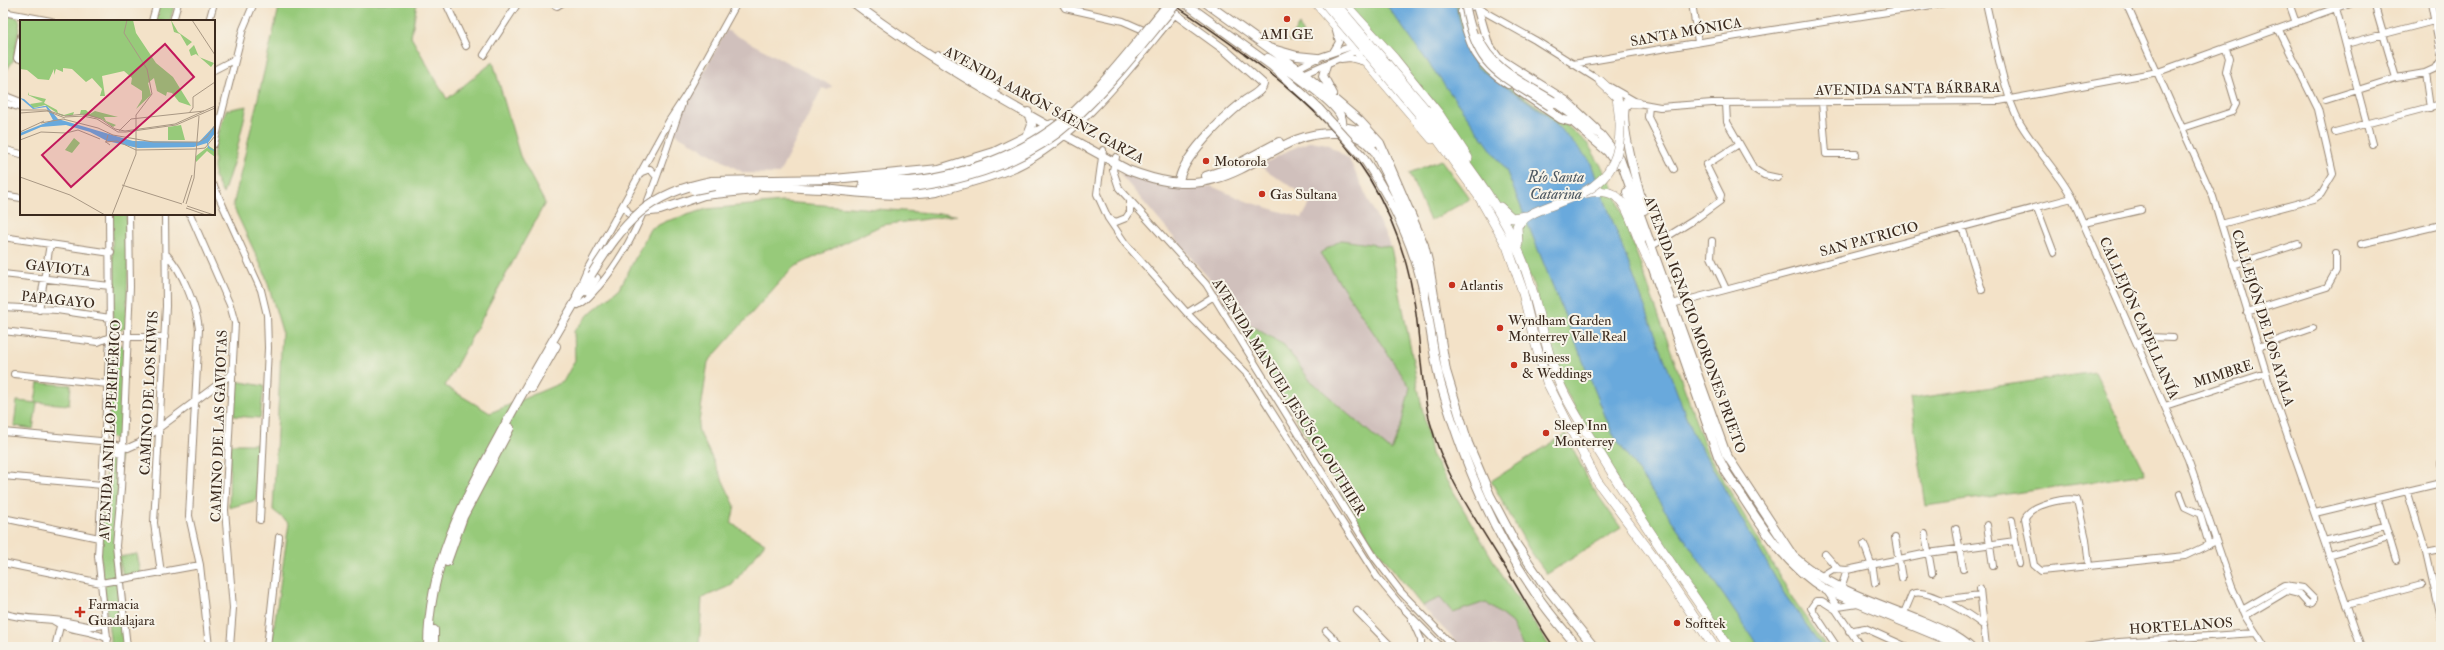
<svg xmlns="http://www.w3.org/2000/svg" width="2444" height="650" viewBox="0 0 2444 650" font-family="'IM FELL Double Pica',serif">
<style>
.built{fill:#f4d3c1}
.industrial{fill:#d0c0bc}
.green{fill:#97ca7a;stroke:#697a4c}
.water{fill:#69a9dc;stroke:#526a7d}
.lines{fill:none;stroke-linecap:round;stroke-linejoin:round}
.minor-casing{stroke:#978673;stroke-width:8}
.major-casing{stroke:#978673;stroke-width:10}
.highway-casing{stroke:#978673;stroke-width:10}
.minor{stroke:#fff;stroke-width:6}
.major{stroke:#fff;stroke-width:8}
.highway{stroke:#fff;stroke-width:9}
.rail{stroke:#3b2a1e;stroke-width:1.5}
.major-bridge-casing{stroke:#978673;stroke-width:10;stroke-linecap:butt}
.highway-bridge-casing{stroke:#978673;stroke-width:10;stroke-linecap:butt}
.major-bridge{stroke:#fff;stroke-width:8}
.highway-bridge{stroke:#fff;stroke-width:9}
.poi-dot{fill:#c8321e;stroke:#f7f3e8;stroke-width:1.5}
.labels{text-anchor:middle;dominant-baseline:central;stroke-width:4;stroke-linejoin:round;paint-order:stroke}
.street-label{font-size:14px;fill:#3b2a1e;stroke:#f7f3e8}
.poi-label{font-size:14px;fill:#3b2a1e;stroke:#f7f3e8;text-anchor:start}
.water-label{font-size:15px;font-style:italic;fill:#4b5660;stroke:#f7f3e8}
.inset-road{fill:none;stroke:#a99884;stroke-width:1}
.view{fill:#c2185b;fill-opacity:0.15;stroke:#c2185b;stroke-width:2}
.inset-edge{fill:none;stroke:#3b2a1e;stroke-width:2}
</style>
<rect width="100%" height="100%" fill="#f7f3e8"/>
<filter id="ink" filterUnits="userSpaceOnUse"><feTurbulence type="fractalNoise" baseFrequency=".025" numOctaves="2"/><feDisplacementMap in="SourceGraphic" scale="8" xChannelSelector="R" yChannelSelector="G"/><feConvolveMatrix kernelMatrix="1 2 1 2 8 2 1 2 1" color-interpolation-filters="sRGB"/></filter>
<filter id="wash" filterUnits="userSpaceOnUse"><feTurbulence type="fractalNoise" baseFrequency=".012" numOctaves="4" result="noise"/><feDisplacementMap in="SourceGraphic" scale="16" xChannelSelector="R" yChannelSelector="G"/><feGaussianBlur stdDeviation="0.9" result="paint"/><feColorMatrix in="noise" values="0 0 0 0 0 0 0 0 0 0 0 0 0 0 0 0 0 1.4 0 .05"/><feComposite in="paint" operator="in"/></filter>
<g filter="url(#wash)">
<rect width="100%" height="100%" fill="#f3e2c8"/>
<!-- built -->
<path class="built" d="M81,636l20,3 4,8h-26z"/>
<!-- industrial -->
<path class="industrial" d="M726,30l106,56 -4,4 -6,-2 -43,86 -35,-1 -70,-40 14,-32z
M1311,141l16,3 22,15 42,88 -49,-7 -22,13 90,134 -9,39 -10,25 -82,-72 -25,-34 -51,-30 -23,-35 -91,-107 48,14 29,1 15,-2 35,15 56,17 10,-18 -52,-34 29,-16z
M1440,598l13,15 32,-11 27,21 11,24h-62l-39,-41z"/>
<!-- green -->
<path class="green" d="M159,3h16l-5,18h-16z
M280,3h137l-6,34 36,62 46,-37 27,94 25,47 -100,183 45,27 73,-31 12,-22 -1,-29 17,-19 29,-24 30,-59 17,-8 40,-12 75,-7 175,13 -75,10 -90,43 -84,94 -10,67 37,77 -4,17 34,20 -33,42 -30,13 -3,49h-428l18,-124 -16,-13 9,-179 -17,-57 -32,-68z
M1344,3h114l11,44 27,31 70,47 21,18 24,39 96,270 89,152 30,43h-97l-111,-164 -60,-105 -26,-98 -76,-140z
M3,15l14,2 3,5 -6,37 -11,17z
M1299,25l8,20 -19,-4z
M247,106l-11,48 -13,40 -9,-18v-28l12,-38z
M1441,160l29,39 -40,22 -21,-48z
M112,214h14l2,55 -2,59 -8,3 -5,-4z
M1341,240l50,7 40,207 75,128 44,65h-27l-11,-24 -27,-21 -32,11 -13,-15 -18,8 -50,-63 -139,-228 51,30 25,34 82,72 10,-25 9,-39 -90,-134z
M116,343l9,4 -3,89 -7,3 -7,-4 4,-91z
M2095,372l50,102 -219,32 -16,-107z
M235,381l29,5 -4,32 -26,-2z
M38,383l33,2 -2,20 -34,-3z
M17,401l20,2 -4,26 -19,-3z
M1566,434l24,50 31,44 -74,46 -18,-25 -38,-68z
M230,444h28l-1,56 -28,8z
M112,453l8,2 -4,69 9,123h-14l-11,-91 7,-100z
M137,554l4,20 -18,2 -4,-19z"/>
<!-- water -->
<path class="water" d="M1385,3h70l12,44 11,21 67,45 45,48 102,271 93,163 37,52h-63l-147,-214 -106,-263z"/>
</g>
<g filter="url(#ink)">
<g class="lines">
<defs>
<path id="minor" d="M446,3l20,43
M551,3l6,3 5,-3
M1062,3l3,5 58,13 25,11
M1692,3l6,39
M1986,3c8,34 18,91 34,120 16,27 38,48 52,75l116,261 44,128 13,29 20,31
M2126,3l87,194 59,195 89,255
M2289,3l7,20
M2374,3l22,75
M2431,3l10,52
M1476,7l59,33 67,42
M2336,8l36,136
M3,10l1,-7
M3,12l48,9
M152,21l5,-18
M173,21l5,-18
M209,21l5,-18
M21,36l-4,22 4,1
M2346,44l88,-23
M1333,52l6,-10 -4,-14
M484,55l34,-52
M1341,59l9,-1 15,4
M1573,64l193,-33 179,-28
M214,70l21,-11
M1294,70l23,-12 39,-13
M2425,73l5,35
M1301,75l57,-25
M1610,87l28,16 22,4 52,-4 287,-2 159,-29 192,-69
M3,95l18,7
M2326,100l70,-22 29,-5 11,-5 5,-8
M3,102l18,6
M1822,102l4,52h30
M1726,103l1,19 27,47 10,6 14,3
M1649,106l-1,11 26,52
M2183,128l49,-16 4,-8 -10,-33 3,-13 -3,-9
M2335,132l106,-28
M214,144l29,-115 11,-26
M3,149l18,5
M1103,150l-6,44 11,24 17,25 62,70 62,63 128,201 23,28 41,42
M1116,157l-3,13 6,18 87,96 169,274 26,34 53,55
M642,172l8,-3 6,7
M214,186l47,104 6,25 1,33 -8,172
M3,195l18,3
M624,206l6,9 9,1
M2037,208l17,45
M190,214l40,91 5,18 -10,187 8,98 -3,39
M1108,218l8,4 10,-4 4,-6v-11
M2084,223l57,-13
M2221,224l93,-25 7,-5 12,-20 -15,-65 -39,-79
M1962,227l20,63
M3,237l108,16
M1712,241l-1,16 15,32
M2361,244l80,-19
M1652,246l42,-26 26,-19 1,-6 -15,-30 33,-21
M167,255c15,15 30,53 32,74l-10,187 11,49 9,82
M2233,265l65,-21
M3,274l107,12
M576,296l12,-28 81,-147 17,-26 51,-92
M1672,304l400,-106
M578,305c9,-4 14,-12 20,-18 45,-51 61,-120 84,-183
M3,307l54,3 53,8
M39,310l11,-66
M2247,312l80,-25 9,-16v-18
M1187,313l27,-17
M3,331l95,11 12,-5h55
M2137,343l12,-6 24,1
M2258,347l55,-19
M14,374l94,10
M2165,406l101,-33
M3,432l97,9 28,7 11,-5 94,-70
M104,453l11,-2 7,2
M2441,463v1
M3,476l99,9
M2407,490l19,62 15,66
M2180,494l5,13 15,7 9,31
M2379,504l17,56
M2315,513l126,-30
M3,518l96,20
M2012,520l7,44
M1987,525l6,41
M1956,529l7,40
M1925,534l7,39
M1895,538l7,40
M2324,541l61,-15
M1864,544l9,25 2,14
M2426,552l15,-3
M1825,554l13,15
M2329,555l60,-18
M3,563l98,20 99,-18
M2089,566l-3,-27 -9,-39c-12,-3 -47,5 -52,18l9,47 7,6 144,-15 31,-15
M161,573l-7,-50 12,-217 -1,-92
M1820,577l13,-8 14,1 81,-17 87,-12
M1841,588l6,-18
M1980,589l6,58
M1826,590l12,17 -2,3 25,37
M1941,600l39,-5
M2346,605l76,-20
M1838,607l20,-3
M1836,610l-14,-9h-6l-5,7 26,39
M2242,610l43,-25 18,3 11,11 -2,4 -4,1 -9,-10 -12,-3 -42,25
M1357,611l35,36
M3,613c19,7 40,5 59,8 15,2 29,9 44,3
M1904,613l8,-19c14,-8 60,22 72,32
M1412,620l9,20v7
M54,621c15,11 37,8 54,18
M1326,631l16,16
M1849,631l16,-3 42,19
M55,647l6,-25
M108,647l-10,-91 12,-219 -1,-123
M127,647l-11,-101 5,-57 9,-202 -1,-73
M267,647l12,-110
M2085,647l34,-5 136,-9"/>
<path id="major" d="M854,3c85,64 181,116 274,167 29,11 57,18 87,9 45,-12 71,-48 121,-46 17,0 28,5 39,19 21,45 52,95 50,146
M1160,3l65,47 38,34c-1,8 -14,13 -20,18 -19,15 -63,57 -64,81
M1185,3l87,63 47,43
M1206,3l91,65 63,53 20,22 44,102 5,20 17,106 22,72 22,52 26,49 26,38 52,65
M1476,3l12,41 10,14 68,43 30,28
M1471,6l-6,1 -3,5c8,35 15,52 46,72
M1269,48l28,8 20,2
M938,56l57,32
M1268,58c15,8 74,47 74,63l-6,6
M1326,65l-3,11 10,18
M1518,90l43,29 11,3
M1553,101l48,34 19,24 106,295 67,102c37,34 86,47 131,66 16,7 33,13 46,25
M1628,103c-13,11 12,89 16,107
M1028,112l4,13 -4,10
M1575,124l33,28 8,12
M1343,127l19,4 13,11
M1362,156c30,43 53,90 63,142 6,29 8,58 16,87 21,72 50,144 93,206 13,20 28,37 43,55
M1206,176l24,-8 49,-26
M834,179l105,-10 55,-17 58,-28
M712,181l128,-2
M863,181h47
M714,186c38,-3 77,3 115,3
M863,188l48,-1
M825,189c37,4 74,9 111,3 26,-8 54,-14 79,-25 67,-33 113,-98 159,-153l-3,-8
M1627,192l15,46
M642,212l18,-2 44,-15 50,-5
M1650,260l68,196 8,16c29,43 54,91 100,118l121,50 11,7
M588,291l8,-13
M532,388l24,-42
M447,562l16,-45 47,-89
M428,647c0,-81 35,-145 72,-213 29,-54 60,-106 91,-159
M434,647v-17"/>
<path id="highway" d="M1316,3l116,136
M1344,3l50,55 45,56 29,44
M1600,81l17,16 3,25
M1620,109l7,-7 11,1
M1426,110c34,46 74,93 95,147 18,44 22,93 43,136 12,24 28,47 42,70 38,63 81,123 123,184
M1420,115l58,80 29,51 15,43 11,46 14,47 50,99 54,72 63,94
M1500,207l12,11 14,-2
M1518,244l-1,-18c10,-14 30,-18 45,-25 73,-31 61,18 89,64
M1573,642l6,5
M1592,645l2,2"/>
</defs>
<!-- minor casing -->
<use href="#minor" class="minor-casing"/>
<!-- major casing -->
<use href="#major" class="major-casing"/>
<!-- highway casing -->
<use href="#highway" class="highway-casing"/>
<!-- minor -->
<use href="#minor" class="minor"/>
<!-- major -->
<use href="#major" class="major"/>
<!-- highway -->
<use href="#highway" class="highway"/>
<!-- rail -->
<path class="rail" d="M1172,3c72,50 149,99 197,175 25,41 41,88 47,136 5,36 5,72 14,108 14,53 45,96 73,142 17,27 32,57 51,83"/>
<defs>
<path id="major-bridge" d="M1465,3c12,67 32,69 85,103
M1478,37c12,32 48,47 75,64
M1319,109l43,47
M910,181c64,-7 129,-33 174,-79 31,-30 57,-66 85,-99
M911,187c57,-7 117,-26 161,-66 39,-35 71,-78 105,-118
M694,190l20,-4
M591,275c33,-53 56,-82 121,-94"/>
<path id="highway-bridge" d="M1325,3l95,112
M1335,3l91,107
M1584,192c29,-15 37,-40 36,-70"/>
</defs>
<!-- major-bridge casing -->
<use href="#major-bridge" class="major-bridge-casing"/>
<!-- highway-bridge casing -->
<use href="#highway-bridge" class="highway-bridge-casing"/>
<!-- major-bridge -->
<use href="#major-bridge" class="major-bridge"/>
<!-- highway-bridge -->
<use href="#highway-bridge" class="highway-bridge"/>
</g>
</g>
<!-- markers -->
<g class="poi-dot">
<circle cx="1287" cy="19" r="4"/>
<circle cx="1206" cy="161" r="4"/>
<circle cx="1262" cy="194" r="4"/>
<circle cx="1452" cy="285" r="4"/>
<circle cx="1500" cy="328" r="4"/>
<circle cx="1514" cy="365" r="4"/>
<circle cx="1546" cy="433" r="4"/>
<path d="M78 606h4v4h4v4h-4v4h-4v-4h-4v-4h4z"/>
<circle cx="1677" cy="623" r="4"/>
</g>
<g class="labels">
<!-- street labels -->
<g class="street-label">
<text transform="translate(1686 32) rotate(-10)">SANTA MÓNICA</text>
<text transform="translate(1908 89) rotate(-1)">AVENIDA SANTA BÁRBARA</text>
<text transform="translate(1044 105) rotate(29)">AVENIDA AARÓN SÁENZ GARZA</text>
<text transform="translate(1869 239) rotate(-15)">SAN PATRICIO</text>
<text transform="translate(58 268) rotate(6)">GAVIOTA</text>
<text transform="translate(58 300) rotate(6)">PAPAGAYO</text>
<text transform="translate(2139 318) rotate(66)">CALLEJÓN CAPELLANÍA</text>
<text transform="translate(2263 318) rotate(73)">CALLEJÓN DE LOS AYALA</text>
<text transform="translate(1695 325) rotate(70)">AVENIDA IGNACIO MORONES PRIETO</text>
<text transform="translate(2223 374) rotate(-18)">MIMBRE</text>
<text transform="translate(149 393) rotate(-87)">CAMINO DE LOS KIWIS</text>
<text transform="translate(1289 397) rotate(58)">AVENIDA MANUEL JESÚS CLOUTHIER</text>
<text transform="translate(219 426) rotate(-88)">CAMINO DE LAS GAVIOTAS</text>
<text transform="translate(110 430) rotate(-87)">AVENIDA ANILLO PERIFÉRICO</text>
<text transform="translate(2181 626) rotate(-4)">HORTELANOS</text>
</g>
<!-- poi labels -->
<g class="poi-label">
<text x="1287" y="34" text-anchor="middle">AMI GE</text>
<text x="1214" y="161">Motorola</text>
<text x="1270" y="194">Gas Sultana</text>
<text x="1460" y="285">Atlantis</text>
<text x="1508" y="320">Wyndham Garden<tspan x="1508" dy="16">Monterrey Valle Real</tspan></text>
<text x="1522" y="357">Business<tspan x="1522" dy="16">&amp; Weddings</tspan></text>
<text x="1554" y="425">Sleep Inn<tspan x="1554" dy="16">Monterrey</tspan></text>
<text x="88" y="604">Farmacia<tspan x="88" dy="16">Guadalajara</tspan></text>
<text x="1685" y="623">Softtek</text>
</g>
<!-- water labels -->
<g class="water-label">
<text x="1556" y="177">Río Santa<tspan x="1556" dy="17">Catarina</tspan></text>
</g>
</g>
<!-- overview -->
<g transform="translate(20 20)">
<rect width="195" height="195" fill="#f3e2c8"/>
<path d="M0,0h113l3,13 20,30 17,14 18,29 -12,-4 -7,-9 -5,-1 -1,4 -9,-5 -3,-13 -6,5 3,12 -15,14 6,-10v-8l-11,-7 1,-6 -8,-7 -22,5 3,20h-5l2,-7 -10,-11 -6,4 -14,-13 -9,-1v4l-7,-3 -2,6v-6l-5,11 -11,-1 -11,-9 -7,-1zM151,0l7,12 14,10 -5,4 -7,-12 -6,-2zM174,25l5,12 15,6 -3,4 -15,-13 -5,2 -2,-6zM9,72v3l17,4 -2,4 13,7 1,3 6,2 10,-3 -1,3 -10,1 -3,-1 -15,-10 -12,3 -3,-4 13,-2 -15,-7zM61,90h5l4,4 5,-3 23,6h-14l2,4 10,4 -3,2 -11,-8 -22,-5zM161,105l4,15h-17v-13zM54,118l6,5 -8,10 -7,-3zM189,126l6,4v7l-8,-6 -11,11v-6z" fill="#97ca7a"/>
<path d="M0,78l4,1 10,9 10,-2h3l11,13 75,22 66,1 16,-17v8l-7,10 1,4 6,4v4l-1,-4 -6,-3 -1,-5 -13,4 -56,1 -31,-7 -17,-9 -24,-7 -25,2 -21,9v-3l33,-13 -7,-13 -13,2z" fill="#69a9dc"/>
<path class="inset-road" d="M172,0l23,35M0,90h26l19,6 20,-2 16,5 14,10 10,2 50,-7 40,-18M0,93l27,-2 18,7M169,93l4,-5v-11l22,-15M63,96l14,3 21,13h8l50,-7 39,-17M45,97l20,-1M21,103l22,-4 35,9 15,7 40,7h46l8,-5 8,-12M99,111l12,-12 73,-8M0,112l24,-11M88,115l-2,7 4,3M0,120l21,-8 25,1 12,-3 22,9M85,122l12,-1 19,9 60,-1 9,-1 10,-12M0,157l50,18 35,20M102,165l60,19M163,183l9,-28M166,184l8,-26 5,-62M167,186l27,9M166,188l20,7M92,195l24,-61v-39l16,-21 -5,-25 -23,-36 3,-13"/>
<path class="view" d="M145,24l29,33 -123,110 -29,-32z"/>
<rect width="195" height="195" class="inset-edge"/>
</g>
<!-- margin -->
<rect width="2444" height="650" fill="none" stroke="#f7f3e8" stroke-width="16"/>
</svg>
